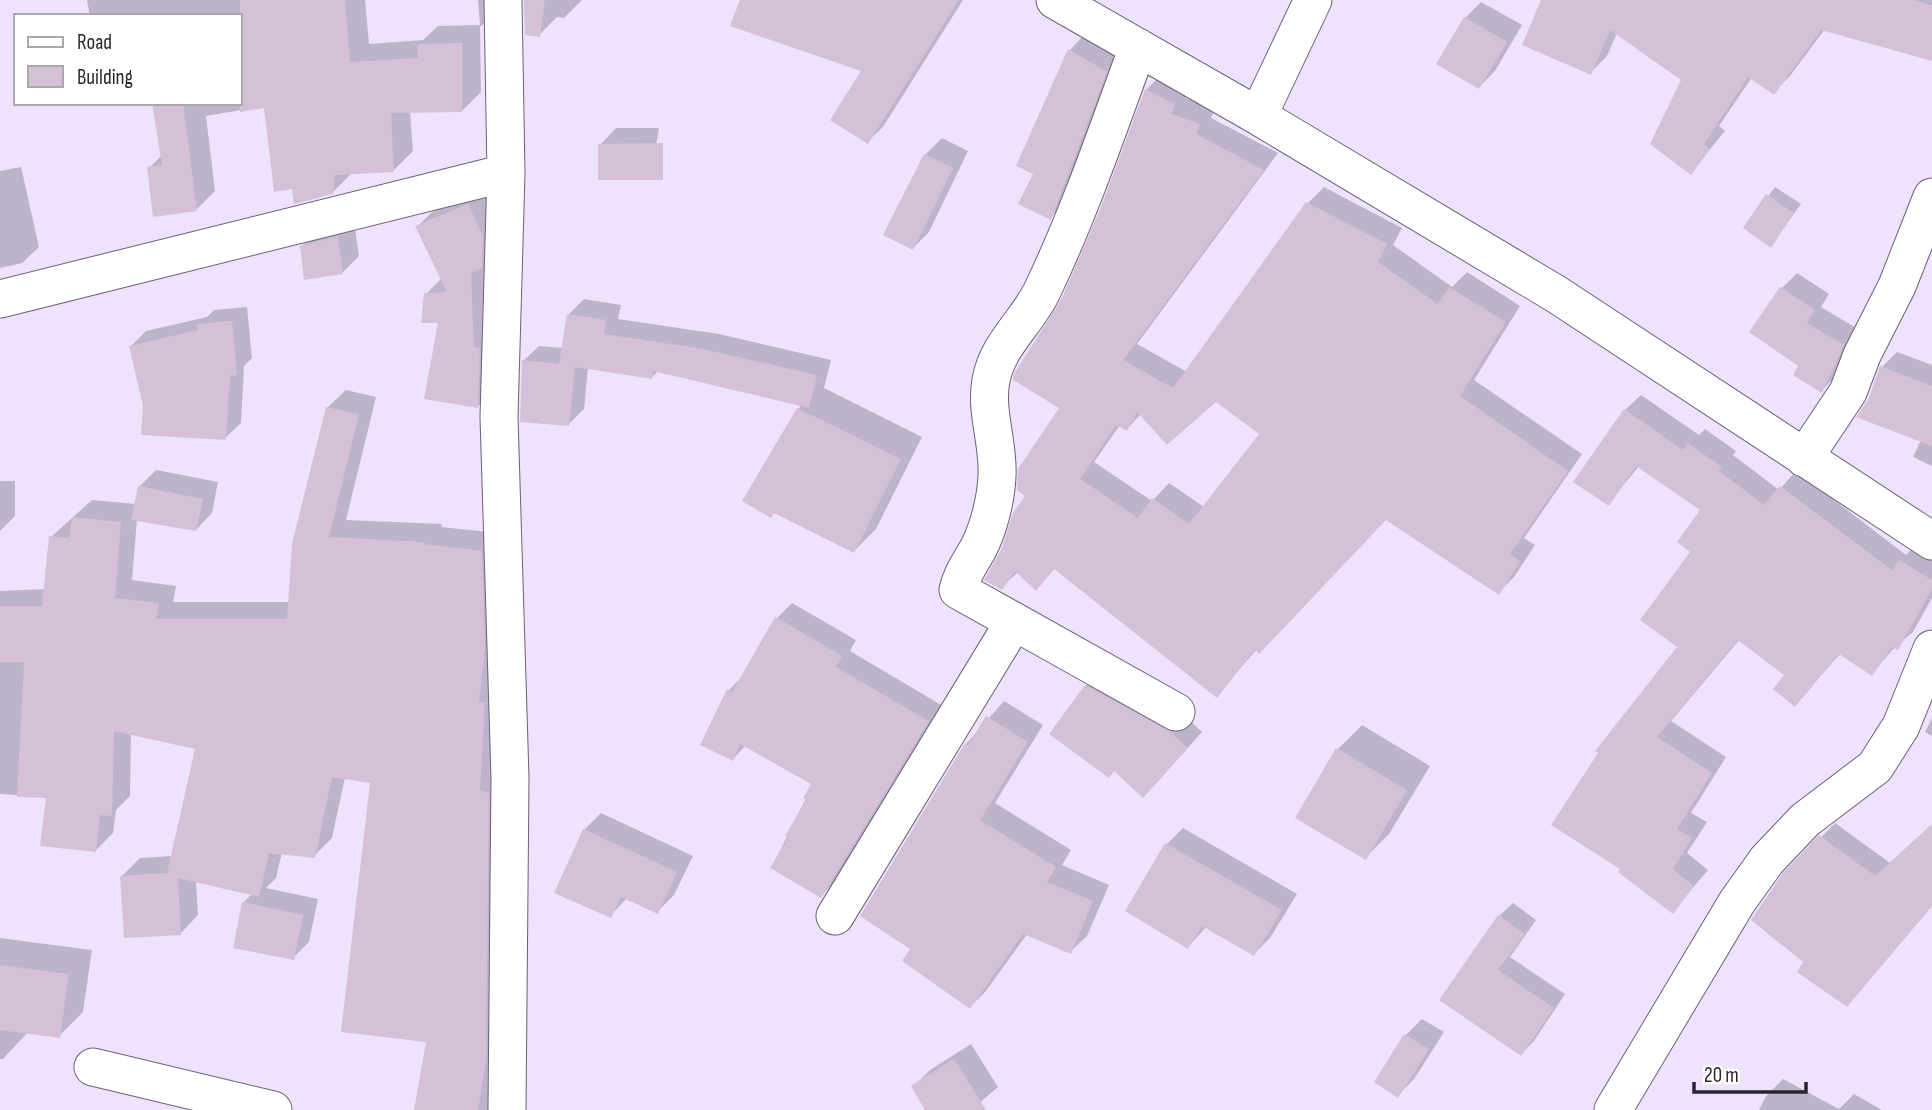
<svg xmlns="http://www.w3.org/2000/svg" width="1932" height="1110" viewBox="0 0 1932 1110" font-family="'Sofia Sans Condensed',sans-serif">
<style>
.shadow{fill:#0003;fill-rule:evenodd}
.building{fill:#d4c1d7;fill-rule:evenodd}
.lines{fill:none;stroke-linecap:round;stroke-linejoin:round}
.minor-casing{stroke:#6b6178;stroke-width:39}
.minor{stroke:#fff;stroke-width:37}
</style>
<rect width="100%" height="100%" fill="#eee2fd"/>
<!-- shadow -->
<path class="shadow" d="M87,0h278l4,44 54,-4 15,-14 42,-1 -2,-25h23v8l-21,19 1,65 -19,19h-52l3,40 -19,19 -43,4 -19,19 -38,-6 -29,-81 -59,10 9,75 -19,19 -47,-42 13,-13 -8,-52h86v-87h-150z
M524,0h58l-18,18 -7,-1 -18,18 -13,-2z
M742,0h221l-80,127 -15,14 -5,-71z
M1543,0h389v60l-107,-31 -35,47 -17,17 -21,-16 -33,49 6,5 -34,41 -7,-93 -67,-46 -10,23 -17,17z
M1481,2l41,23 -27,46 -16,16 -14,-69z
M1083,36l36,22 -55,146 -14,14 -15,-45 -17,-8 52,-115z
M1162,74l28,14 -5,10 30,10 -4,10 67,35 -141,191 50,28 121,-169 16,-16 78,41 -9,17 59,42 15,-15 53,34 -46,74 108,74 -58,84 11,7 -21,32 -16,16 -112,-75 -129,131 -40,46 -162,-127 -19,21 -18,-17 -17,16 2,-39 59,-141 2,-109 39,-91 43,-118zM1216,400l46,33 -58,74 -35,-24 -17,18 -58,-39 26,-37 7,4 14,-15z
M616,128h43l-6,34 -53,-17z
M942,138l26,13 -39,81 -16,16 12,-93z
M21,167l18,80 -17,16 -22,5v-97z
M1775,187l26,17 -30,41 -26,-17z
M483,191l14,30 -1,30 -11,11 7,130 -14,14 -52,-112 16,-16 -25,-51 15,-15z
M354,221l5,35 -16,16 -42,-25 17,-17z
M1797,273l32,21 -8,13 37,22 -21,46 -15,15 -21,-24 -19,-78z
M584,299l37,6 -3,14 101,15 112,26 -7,28 98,49 -46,92 -22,22 -78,-40 -5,5 27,-107 4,-5 -144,-33 -6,6 -64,-9 -4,41 -15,15 -46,-63 16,-15 24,2 6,-34z
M247,307l5,51 -8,8 -3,57 -16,15 -81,-32 -13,-60 15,-15 61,-14 7,-7z
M1897,352l35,13v101l-19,-9 8,-17 -52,-40 13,-33z
M346,390l30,7 -30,123 96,4 -1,3 58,6 -9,577h-75l13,-70 -56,-259 -27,-4 -13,61 -18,18 -32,-4 -6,26 -10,10 52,11 -9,43 -16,16 -50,-55 9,-9 -56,-13 2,34 -17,18 -59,-57 18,-18 32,-2 25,-108 -66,-15 -1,63 -14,14 -3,23 -18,18 -47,-54 -48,-3v-203l45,-2 6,-52 41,-37 44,4 3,-17 17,-17 62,12 -6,31 -16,17 -59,-11 -5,61 44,6 -3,16h117l38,-195z
M1641,395l58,40 6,-6 31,22 -3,4 46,35 17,-19 110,84 9,-10 17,11v42l-19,34 -18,15 -24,27 -30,-21 -46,51 -8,-30 -47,-35 -69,82 55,36 -35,56 16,9 -20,31 21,17 -35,41 -50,-42 57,-222 13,-96 9,-41 -63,-44 -31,38 17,-94z
M0,481h15v35l-15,15z
M792,603l64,37 -6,11 93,55 -107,174 -15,16 -49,-29 41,-83 -67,-39 -13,14 -4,-69 13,-13 35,-59z
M1101,671l84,45 17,16 -43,48 -73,-94z
M1004,701l39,24 -48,78 76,47 -9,15 47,20 -22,51 -17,16 -43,-18 -41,57 -16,16 -57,-58 53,-205z
M1932,718v18l-7,-4z
M1362,725l68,41 -41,68 -24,24 -27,-109z
M601,813l92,43 -19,39 -17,17 -30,-14 -17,18 -26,-86z
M1835,823l55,40 42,-38v81l-85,99 -41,-43 -21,-87z
M1183,828l114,66 -27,44 -16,16 -47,-28 -19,21 -61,-37 40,-66z
M1513,903l23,17 -26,37 55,37 -31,47 -13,13 -80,-54 58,-84z
M0,938l92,12 -9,62 -24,24 -31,-4 -25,27h-3z
M1422,1019l22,13 -30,47 -16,16 -22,-13 30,-47z
M971,1044l27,43 -27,23h-43l-15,-23 17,-17z
M1783,1079l56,30 15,-15 28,16h-123l7,-14z"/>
<!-- building -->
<path class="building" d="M240,0h105l5,62 68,-4v-14l44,-1v69l-71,1 3,59 -59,3 -2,19 -39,10 -2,-15 -18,3 -10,-84 -24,4z
M524,0h21l-5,37 -15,-2z
M740,0h219l-91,144 -38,-24 31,-49 -131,-45z
M1541,0h373l18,5v56l-111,-31 -47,65 -26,-18 -44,67 6,5 -19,26 -41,-31 31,-64 -71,-50 -19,45 -69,-30z
M1464,17l43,25 -28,47 -43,-25z
M1068,49l39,23 -56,148 -33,-16 15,-30 -17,-8z
M1145,89l30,15 -4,10 29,10 -4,10 68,36 -141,190 50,28 133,-186 81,42 -9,18 60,42 11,-17 57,35 -46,74 108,75 -58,83 10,7 -21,34 -113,-75 -127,134 -4,-5 -38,49 -163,-129 -18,22 -21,-20 -13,19 -18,-10 18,-32 11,-35 12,-17 -8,-6 1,-21 41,-61 -46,-28 1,-6 48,-76 39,-91zM1216,402l43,32 -70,90 -37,-26 -14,20 -58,-39 36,-54 11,6 10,-19 30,33z
M152,103h31l14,108 -44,6 -6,-50 15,-2z
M663,143v37h-65v-36z
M924,154l29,14 -40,82 -30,-15z
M1766,194l28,19 -23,35 -28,-20z
M468,204l15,32 -1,32 -11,5 3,74 6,1 -2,60 -54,-9 14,-76h-17l3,-30 23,-1 -32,-66z
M338,236l5,38 -39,6 -4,-34z
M1780,287l35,23 -8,13 37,22 -22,48 -29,-18 5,-9 -49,-34z
M567,314l39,6 -2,14 99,15 114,26 -8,33 -156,-37 -1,8 -77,-12 -6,59 -49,-4 2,-62 37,4z
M232,321l5,54 -7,1 -4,64 -85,-5 2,-29 -14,-60 69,-16 -1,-6z
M1880,366l52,20v60l-76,-29 12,-17z
M326,407l33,7 -30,123 96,5 -1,2 58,7 3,100 -6,51h6l-5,88 9,3 -3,269 -8,48h-64l12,-68 -85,-10 29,-249 -38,-6 -17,81 -46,-5 -10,44 -81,-19 3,57 -57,3 -4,-62 47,-3 28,-124 -81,-18 -2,85 -12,-1 -4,37 -56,-6 6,-48 -29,-1 7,-135h-24v-56h42l7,-70 20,2 3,-21 49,5 -6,76 44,5 -3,16h131l5,-75z
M797,408l104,51 -47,94 -80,-40 -3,5 -29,-17z
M1624,409l59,41 5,-7 34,24 -3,4 45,34 16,-19 112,84 7,-10 33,20v9l-34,61 -6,-3 -20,29 -33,-22 -44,53 -22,-18 11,-14 -46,-35 -81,97 55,36 -35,56 15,9 -19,31 21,17 -21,28 -55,-42 2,-3 -69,-44 47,-72 -3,-2 82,-104 -37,-27 50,-68 -13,-10 23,-32 -64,-44 -27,40 -36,-24z
M138,486l65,13 -7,32 -65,-11z
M775,617l67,39 -6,11 93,54 -108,177 -51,-30 18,-30 -3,-2 21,-36 -3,-2 8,-14 -71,-40 -7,17 -33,-16 27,-56 5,3z
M1085,685l84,46 19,17 -45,50 -29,-27 -5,7 -60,-44z
M986,716l42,26 -48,78 76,47 -9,15 46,19 -22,53 -48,-20 -53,75 -68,-48 8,-12 -50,-33 105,-173 3,2z
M1336,748l71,42 -41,70 -71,-42z
M1932,824v82l-85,101 -50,-35 6,-10 -52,-42 32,-47 36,-38 56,41z
M583,829l94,43 -19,42 -37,-17 -10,21 -57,-25z
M1165,843l117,67 -28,46 -52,-30 -14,23 -63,-38z
M242,902l61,13 -9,45 -61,-12z
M1498,915l27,19 -27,36 56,38 -33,48 -82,-56z
M0,965l69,9 -9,64 -60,-8z
M1404,1034l25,15 -31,49 -24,-16z
M954,1059l32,51h-61l-14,-24z"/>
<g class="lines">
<defs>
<path id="minor" d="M503,0l3,173 -7,244 11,361 -3,332
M1055,0l203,116 298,178 376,247
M1138,47c-30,82 -58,164 -95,242 -15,33 -45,54 -52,91 -6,32 8,64 6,96 -1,23 -8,51 -18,71 -8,15 -17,26 -21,43l218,122
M1258,116l55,-116
M0,299l506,-126
M1804,458l44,-66 14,-37 35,-69 35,-89
M835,916l179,-294
M93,1067l180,43
M1613,1110l124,-208 30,-42 38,-40 70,-53 26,-41 31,-77"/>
</defs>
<!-- minor casing -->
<use href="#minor" class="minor-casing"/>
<!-- minor -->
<use href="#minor" class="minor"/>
</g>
<!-- legend -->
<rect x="14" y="14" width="228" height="91" fill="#ffffff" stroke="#aaa8ac" stroke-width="2"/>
<rect x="28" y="37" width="35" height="10" fill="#ffffff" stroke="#aaa8ac" stroke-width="2"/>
<text x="77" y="49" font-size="21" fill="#2a262f">Road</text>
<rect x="28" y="66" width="35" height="21" fill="#d4c1d7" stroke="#aaa8ac" stroke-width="2"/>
<text x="77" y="84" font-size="21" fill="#2a262f">Building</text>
<!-- scale -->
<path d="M1694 1082v10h112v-10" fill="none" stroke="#2a262f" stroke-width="3.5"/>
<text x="1704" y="1082" font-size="21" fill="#2a262f" stroke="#ffffff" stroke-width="5" paint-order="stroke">20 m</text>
</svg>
